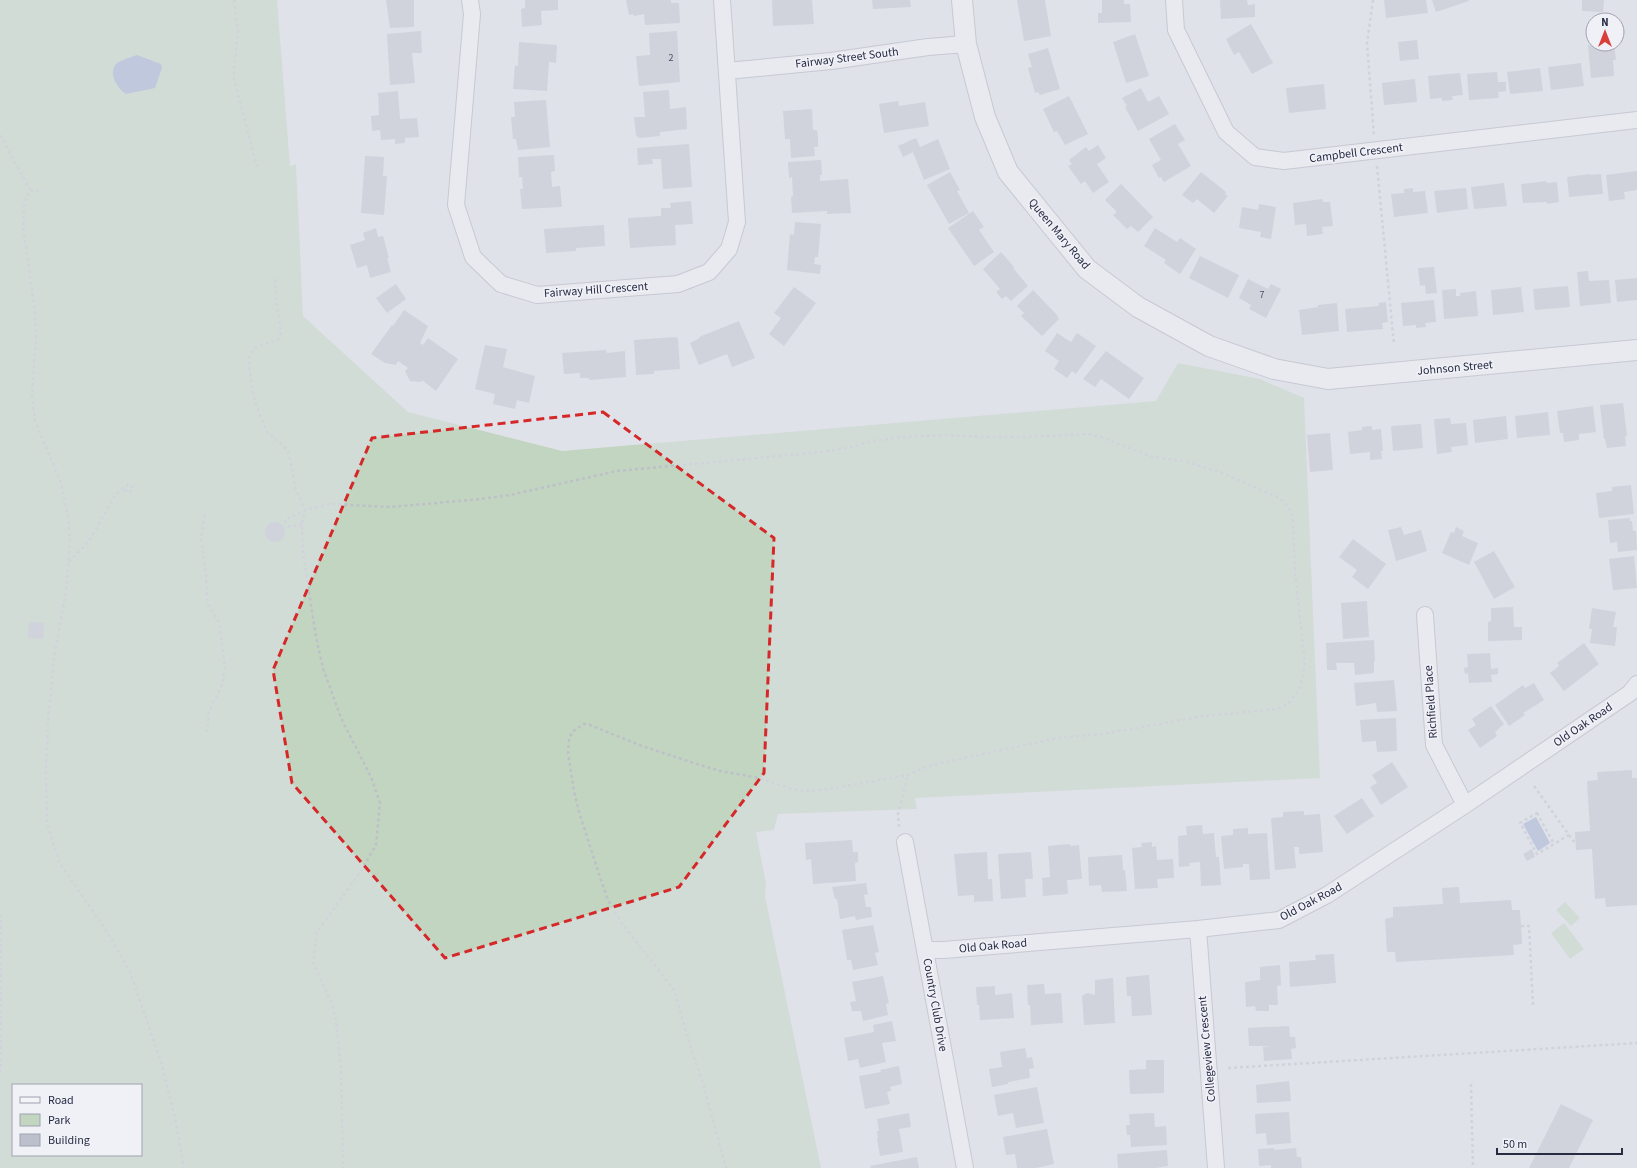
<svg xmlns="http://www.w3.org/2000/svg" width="1637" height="1168" viewBox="0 0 1637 1168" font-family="'Source Sans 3',sans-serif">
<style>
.green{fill:#c1d5c0;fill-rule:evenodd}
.water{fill:#97a8cd}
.building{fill:#bcc0cd}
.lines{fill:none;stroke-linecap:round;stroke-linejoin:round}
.minor-casing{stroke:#a8abb8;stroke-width:18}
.tertiary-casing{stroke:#a8abb8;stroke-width:22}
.path{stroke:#bec0c9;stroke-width:2.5;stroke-dasharray:3 3;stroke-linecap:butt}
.minor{stroke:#f3f4f8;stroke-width:16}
.tertiary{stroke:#f3f4f8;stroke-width:20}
.marked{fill:none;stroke:#d62828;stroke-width:3;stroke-dasharray:8 5;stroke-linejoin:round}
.labels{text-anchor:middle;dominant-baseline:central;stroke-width:3.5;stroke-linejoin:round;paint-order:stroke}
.number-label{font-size:10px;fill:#4c5166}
.street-label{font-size:12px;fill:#272c43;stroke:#eff1f7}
</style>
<rect width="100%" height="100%" fill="#e0e2ea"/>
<!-- green -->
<path class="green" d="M0,0h277l13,166 6,-2 7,152 105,96 154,39 594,-50 22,-38 82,16 44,19 16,380 -405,20 2,11 -139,5 -4,16 -18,2 10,52 -1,12 56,272h-821zM13,1085h128v70h-128z
M1565,902l15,16 -9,8 -15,-16z
M1564,923l20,26 -14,10 -19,-26z"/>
<!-- water -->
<path class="water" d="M137,55l24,9 1,4 -7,20 -29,6c-9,-6 -18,-20 -10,-30 5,-4 15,-7 21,-9z
M1536,817l14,26 -12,8 -15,-27z"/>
<!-- building -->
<path class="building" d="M386,0h28v27l-24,1z
M525,0h33v10l-17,1 1,14 -20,2 -1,-18 4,-1z
M626,0h45v3h8l1,20 -35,2 -1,-11 -10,2 -1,-2 -4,1z
M772,0h40l2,24 -41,2z
M872,0h38l1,7 -38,2z
M1017,0h28l6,36 -27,5z
M1102,0h22v4h6l1,18 -33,1v-10h4z
M1220,0h27l1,5 7,-1v13l-34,2z
M1384,0h42l2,13 -42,5z
M1432,0h36l1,1 -33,11z
M1582,0h22l-1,12 -21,-1z
M1251,24l22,39 -21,11 -13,-22 -5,3 -8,-16z
M421,31l1,22h-10l3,30 -25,2 -3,-51z
M677,31l3,51 -41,4 -3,-30 14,-1 -1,-22z
M1135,34l14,42 -23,7 -13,-41z
M1417,40l2,19 -19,2 -2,-19z
M519,42l38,3 -1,18 -7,-1 -2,29 -34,-2 2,-24 3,1z
M1614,44l2,16h-3l1,16 -23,2 -3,-33z
M1048,48l12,41 -20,6 -2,-3 -3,1 -7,-25 4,-1 -4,-13z
M1581,63l3,23 -33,4 -3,-23z
M1540,68l3,23 -33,3 -3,-22z
M1497,72l1,10h8v9l-8,1 1,6 -30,2 -2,-26z
M1460,73l3,22 -11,1 1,4 -11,1v-3l-12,1 -2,-23z
M1415,79l2,23 -33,3 -2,-22z
M1324,84l2,25 -37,4 -3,-25z
M1141,88l7,14 11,-6 10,18 -31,17 -13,-24 2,-1 -5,-8z
M669,90l1,19 16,-2 1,22 -27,3v4l-21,2 -3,-3 -2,-18h11l-2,-25z
M398,91l2,28 17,-1 2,19 -14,1v5l-10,1v-5l-14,1 -1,-10 -8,1 -1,-15 8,-1 -1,-22z
M1069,96l19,38 -23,11 -8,-14 -3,1 -11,-23z
M546,100l4,47 -32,3 -2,-11h-3l-2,-22h4l-1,-15z
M898,101l1,5 26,-4 4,24 -45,7 -5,-29z
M812,109l1,21h4l1,7v10h-4l1,9 -24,2 -1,-19h-5l-2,-28z
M1175,124l10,16 -7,4 13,22 -27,16 -3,-5 -2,1 -7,-13 9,-5 -12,-21z
M916,138l4,9 18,-8 12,30 -26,11 -11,-28 -10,5 -5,-11z
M689,144l3,43 -29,2 -2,-30h-9l1,5 -15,1 -1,-17z
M1098,145l8,13 -9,6 12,18 -16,11 -8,-12 -4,3 -13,-18 4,-2 -3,-4 17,-13 3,4z
M554,155l1,16 -4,1 1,15 8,-1 2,21 -40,2 -2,-20h3l-1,-12h-3l-1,-20z
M365,156l19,1 -1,19h4l-3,39 -23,-2z
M821,160l1,15h-2v6l28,-2 3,34 -24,1v-3l-35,2 -1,-16 2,-1 -1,-19 -3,1 -1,-16z
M1637,171v19l-13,2 1,7 -16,2 -3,-26z
M950,172l10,18 -3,1 12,22 -20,11 -22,-39z
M1201,172l25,20 -1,2 3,2 -14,17 -17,-14 -4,4 -11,-8z
M1590,174v1l11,-1 2,20 -34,3 -2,-20z
M1546,181l1,2 10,-1 2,20 -12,2v-2l-24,1 -2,-19z
M1504,183l3,23 -33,3 -3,-22z
M1121,184l32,33 -15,15 -7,-6 -4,3 -14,-14 4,-3 -12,-12z
M1413,188v4l12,-1 3,22 -34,4 -3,-23 13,-1v-4z
M1466,188l2,21 -31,4 -3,-22z
M1322,199l1,3h7l3,24 -11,1 1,7 -16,2 -1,-12 -11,1 -2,-22z
M691,201l2,23 -18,1 1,20 -46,3 -2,-30 33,-2v-8h10l-1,-5z
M1259,204l17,3 -5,32 -11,-2 1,-5 -22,-4 3,-21 16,3z
M973,211l11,16 -5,3 15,22 -20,14 -26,-38z
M795,222l26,2 -3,33h-3l-1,7 7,1 -1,9 -33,-4 3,-36 4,1z
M604,225l1,21 -29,2v3l-30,2 -2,-24z
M376,228l2,9 5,-1 6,22h-2l4,14 -21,6 -3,-13 -10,3 -7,-23 15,-5 -2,-7z
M1155,228l22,14 3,-4 16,11 -16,25 -16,-11 2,-3 -22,-14z
M1001,252l13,15 -1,1 15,18 -17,15 -5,-5 -4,3 -6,-7 4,-3 -17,-20z
M1200,256l39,19 -11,23 -39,-20z
M1434,267l3,26 -11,1 -1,-9 -5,1 -2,-18z
M1588,271l1,10 20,-1 2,23 -31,3 -3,-34z
M1637,278v22l-20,2 -2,-22z
M1248,279l20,10 3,-5 10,5 -15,29 -17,-9 2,-4 -12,-7z
M396,284l10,15 -19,14 -11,-15z
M1568,286l2,21 -35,3 -2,-21z
M794,287l22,16 -32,43 -15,-12 12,-16 -7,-5z
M1521,287l3,25 -31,3 -2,-25z
M1456,289v7h4v-3l16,-2 2,25 -34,3 -2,-29z
M1033,290l25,26h-1l2,3 -17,17 -21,-20 3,-3 -7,-7z
M1434,300l2,22 -11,1 1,4 -10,1v-3l-13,1 -2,-23z
M1386,302l2,20 -6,1 1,6 -36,3 -2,-23 34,-3 -1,-3z
M1337,303l2,28 -37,4 -3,-25 19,-3v-2z
M404,310l24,16 -8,17 3,2 5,-7 30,21 -22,32 -14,-11 -1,2 -11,-1 -5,-10 3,-3 -10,-7 -2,4 -11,-2 -14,-9 21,-29 1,1z
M739,321l16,37 -23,9 -5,-13 -28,11 -9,-22 10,-5 -1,-1z
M1057,333l14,9 6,-9 19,13 -20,28 -4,-3 -5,7 -13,-9 5,-8 -14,-10z
M674,337l4,1 2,31 -26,2v3l-18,1 -2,-35z
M485,345l22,4 -4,18 32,9 -6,27 -12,-3 -2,9 -22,-5 2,-10 -20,-5z
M606,350l1,3 18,-2 1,26 -37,3v-2h-9v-5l-16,1 -2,-21z
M1106,351l38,27 -15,21 -28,-20 -6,8 -12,-8z
M1623,403l4,33h-2l1,10 -19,2 -2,-9h-1l-4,-34z
M1593,406l3,26 -17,2v6l-15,2 -1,-9h-3l-3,-22z
M1548,412l2,23 -33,3 -2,-22z
M1506,416l2,23 -33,4 -2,-23z
M1450,418l1,6 15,-1 2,22 -17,2 1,5 -15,2 -3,-35z
M1421,424l2,24 -30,3 -2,-25z
M1372,426v4l9,-1 2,22h-2l1,8 -12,1v-8l-20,2 -2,-22 14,-2v-3z
M1330,433l3,37 -23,2 -3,-37z
M1631,485l3,29 -35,4 -3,-25 16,-2v-4z
M1630,518v3h2l1,10h3l1,19 -19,2 -1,-10 -7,1 -2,-23z
M265 532a10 10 0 1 1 20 0a10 10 0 1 1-20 0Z
M1401,527l3,8 17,-5 6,21 -31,10 -8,-31z
M1456,527l8,4 -2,5 16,7 -9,22 -27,-12 9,-21 3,1z
M1353,539l33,25 -18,25 -16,-12 5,-7 -18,-13z
M1494,551l21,36 -21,12 -20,-37z
M1634,556l3,32 -24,2 -4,-31z
M1367,601l2,36 -26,2 -2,-36z
M1513,607l1,20h8v13l-34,1v-19l3,-1v-13z
M1592,608l24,4 -3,15h4l-2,19 -25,-3 2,-14h-3z
M29,622l15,1 -1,16 -15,-1z
M1374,640l1,21h-1v12l-19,2 -1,-12h-18l1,7h-10l-1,-27z
M1584,643l15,21 -35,27 -14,-18 9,-7 -2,-3z
M1490,653l1,16 7,-1v6l-7,1 1,7 -23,1 -1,-10 -3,1 -1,-6 4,-1 -1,-13z
M1394,680l3,31 -20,1 -1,-9 -20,3 -2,-23z
M1534,683l10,17 -21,13 2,2 -16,11 -14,-21 28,-20 2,3z
M1491,706l13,18 -9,8 2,4 -17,12 -12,-18 8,-5 -4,-6z
M1396,718l1,33 -20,1 -1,-11 -14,1 -2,-22z
M1392,762l16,25 -27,18 -11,-18 7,-4 -5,-8z
M1632,770v8h5v127l-31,2 -1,-9 -10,1 -3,-50 -16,1 -1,-18 15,-1 -3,-50 11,-1 -1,-8z
M1362,798l12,18 -27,18 -13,-18z
M1304,811v4l16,-1 3,38 -24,2v-7h-5l2,21 -21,2 -4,-52 12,-1v-5z
M1202,825l1,9 11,-1 2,24h3l2,28 -20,1 -1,-24 -11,1 1,3 -11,1 -1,-31 9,-1 -1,-9z
M1248,828v6l19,-1 3,46 -20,1 -1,-16h-6v3l-19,2 -3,-33 12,-1v-6z
M852,840l1,12h5v10l-3,1 1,18 -43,3 -2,-25 -5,1 -1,-17z
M1152,842v5l4,-1 1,14 16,-1 1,19 -17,1 1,9 -23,1 -3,-41 10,-1 -1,-4z
M1070,844v2l9,-1 3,34 -15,1 1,14 -25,2 -1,-18 8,-1 -2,-31z
M1532,849l3,8 -8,4 -4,-7z
M987,852l1,27h4l1,22 -19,1v-7l-16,1 -4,-42z
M1031,852l2,27h-8l1,18 -25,2 -3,-45z
M1122,855l1,15h2l2,21 -25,1 -1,-7 -12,1 -1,-29z
M866,883l2,11 -4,1 2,12h5l1,10 -16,3 -1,-4 -15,3 -3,-20h-2l-3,-12z
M1459,887l1,16 51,-3 1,10h8l2,34 -9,1 1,10 -118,7 -1,-10h-8l-2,-33 8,-2v-10l50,-3 -1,-16z
M873,925l6,27 -4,1 3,12 -25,5 -2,-10h-4l-5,-30z
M1334,954l2,29 -46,4 -1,-25 27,-2 -1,-5z
M1280,965l1,20 -4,1 1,19h-9v6h-13l-1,-5 -9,1 -1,-25 15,-2v-13z
M1149,975l3,40 -20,1 -1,-20h-4l-1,-19z
M883,976l6,27 -3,1 2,11 -25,6 -2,-10h-9l-2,-9 6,-1 -4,-19z
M1113,978l2,45 -31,2 -2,-29 5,-3 8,2v-15z
M1044,984l1,10 16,-1 2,30 -32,2 -1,-20h-2l-1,-20z
M995,986v9l17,-2 2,25 -34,2 -1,-15h-2l-1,-18z
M892,1021l4,20 -14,2 4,19 -26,6 -2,-9 -10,2 -4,-23 30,-6 -1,-7z
M1289,1026l1,11h5l1,11 -5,1 1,10 -28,2 -1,-14 8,-1h-22l-1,-18z
M1025,1048l2,10 5,-1 2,11 -5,1 1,9 -22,4v2l-16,3 -3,-18 13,-2 -2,-15z
M1146,1060h18v33l-34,1 -1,-24 17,-1z
M899,1066l3,18 -12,3 1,4 -4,1 3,12 -25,5 -6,-33 22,-4 -1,-2z
M1289,1081l2,20 -34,2 -1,-18z
M1037,1087l7,36 -28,5 -3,-15 -15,3 -4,-21z
M1561,1104l32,16 -24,48h-40z
M1289,1112l2,31 -24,2 -1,-12 -10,1 -1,-20z
M909,1113l2,14 -12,2 4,23 -23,4 -3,-17h1l-1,-8h2l-2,-12z
M1154,1113l1,14 11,-1 1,19 -36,2 -1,-12h-3l-1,-10h4l-1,-11z
M1047,1129l7,35 -18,4h-19l-2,-14 -9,1 -3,-18z
M1274,1148v2l22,-2 1,9h4l1,11h-31v-3l-12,1 -1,-17z
M1167,1150l1,16 -12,2h-38l-1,-14z
M917,1157l2,11h-48l-1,-2z"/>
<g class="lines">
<defs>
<path id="minor" d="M470,0l2,14 -16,191 17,52 28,27 36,11 141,-11 31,-12 20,-23 8,-27 -15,-222
M1174,0l2,30 50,102 29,25 29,4 353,-41
M727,71l104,-10 97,-14 38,-3
M1425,615l9,130 31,60
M905,842l60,326
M1198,929l18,239
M925,950h19l254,-21 81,-9 48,-25 138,-90 165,-112 7,-9"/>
<path id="tertiary" d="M962,0l4,44 19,73 23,55 79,97 51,38 71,39 65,23 54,10 309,-29"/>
</defs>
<!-- minor casing -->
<use href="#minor" class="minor-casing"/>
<!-- tertiary casing -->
<use href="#tertiary" class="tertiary-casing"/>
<!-- path -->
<path class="path" d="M234,0l4,31 -4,38v10l23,88
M1373,0l-6,43 7,93
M0,135l30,55 -6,14 -1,22 12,86 1,24 -4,60 3,25 26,62 7,33 2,23 -4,52 -12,67 -6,64 -2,46 1,56 12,38 47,68 24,42 31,90 14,56 9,50
M1377,166l17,179
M30,190l10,1
M275,279l1,18 5,37 -3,6 -17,5 -8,4 -4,9v7l2,18 5,22 11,27 17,14 5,8 6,33 10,23 -3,14 1,29 13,84 7,31 18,50 30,59 9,26 -4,42 -15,26 -44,61 -4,30 20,45 3,14 5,46 2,101
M205,515l-4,23 5,36 1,23 2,9 10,16 6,45 -3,18 -13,27 -2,20
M302,524l-12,3 -4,-3 -1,-4 20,-10 25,-6 61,3 90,-8 29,-4 107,-24 205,-19 29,-5 21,-6 31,-4 43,-2 36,2h43l63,-3 13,3 51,20 31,4 37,11 57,25 8,6 6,9 2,8 2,52 10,93 -5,23 -13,17 -11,4 -72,7 -102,18 -44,4 -117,25 -18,5 -15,7 -85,15 -17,1 -14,-2 -33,-11 -39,-7 -26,-8 -52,-17 -52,-21 -6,-1 -12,8 -3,8 -1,13 6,38 5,21 21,65 8,23 12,21 54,69 19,65 9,25 24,88
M69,562l20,-21 27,-47 13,-10 4,3 -2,4 -2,2 -7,-5
M1534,786l35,49 -15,9
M1537,813l17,31 -17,10 -17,-31z
M899,827l-1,-13 10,-39
M1569,835l4,6h3
M0,914l1,8v148l-1,1
M1521,926h8l4,79
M1228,1068l409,-25
M1471,1084l2,84"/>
<!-- minor -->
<use href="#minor" class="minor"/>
<!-- tertiary -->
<use href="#tertiary" class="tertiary"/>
</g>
<!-- marked area -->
<path d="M0 0H1637V1168H0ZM603,412l171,126 -10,235 -85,114 -234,71 -153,-175 -19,-113 99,-232z" fill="#e0e2ea" fill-opacity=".55" fill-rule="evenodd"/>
<path class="marked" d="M603,412l171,126 -10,235 -85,114 -234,71 -153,-175 -19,-113 99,-232z"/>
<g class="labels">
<!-- number labels -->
<g class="number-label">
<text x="671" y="58">2</text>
<text x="1262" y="295">7</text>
</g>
<!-- street labels -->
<g class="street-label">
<text transform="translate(847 58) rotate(-7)">Fairway Street South</text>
<text transform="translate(1356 153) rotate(-7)">Campbell Crescent</text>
<text transform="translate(1059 234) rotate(50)">Queen Mary Road</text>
<text transform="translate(596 290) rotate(-4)">Fairway Hill Crescent</text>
<text transform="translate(1455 368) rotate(-5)">Johnson Street</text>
<text transform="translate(1431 702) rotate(-94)">Richfield Place</text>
<text transform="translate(1583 725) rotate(-34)">Old Oak Road</text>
<text transform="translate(1311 902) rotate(-28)">Old Oak Road</text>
<text transform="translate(993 946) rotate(-5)">Old Oak Road</text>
<text transform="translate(935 1005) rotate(80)">Country Club Drive</text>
<text transform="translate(1207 1049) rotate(-95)">Collegeview Crescent</text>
</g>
</g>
<!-- legend -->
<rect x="12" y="1084" width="130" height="72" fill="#eff1f7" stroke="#9fa2af"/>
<rect x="20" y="1097" width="20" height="6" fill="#f3f4f8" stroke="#9fa2af"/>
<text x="48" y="1104" font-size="12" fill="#272c43">Road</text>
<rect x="20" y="1114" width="20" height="12" fill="#c1d5c0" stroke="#9fa2af"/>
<text x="48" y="1124" font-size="12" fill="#272c43">Park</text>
<rect x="20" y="1134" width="20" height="12" fill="#bcc0cd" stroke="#9fa2af"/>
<text x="48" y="1144" font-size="12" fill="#272c43">Building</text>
<!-- north arrow -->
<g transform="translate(1605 32)"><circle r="19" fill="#eff1f7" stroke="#9fa2af"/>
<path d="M0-3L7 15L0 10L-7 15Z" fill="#da3e3a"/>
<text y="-6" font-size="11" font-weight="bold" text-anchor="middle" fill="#272c43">N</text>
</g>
<!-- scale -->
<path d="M1497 1148v6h125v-6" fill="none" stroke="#272c43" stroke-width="2"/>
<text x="1503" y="1148" font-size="12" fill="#272c43" stroke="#eff1f7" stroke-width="3" paint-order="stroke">50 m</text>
</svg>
